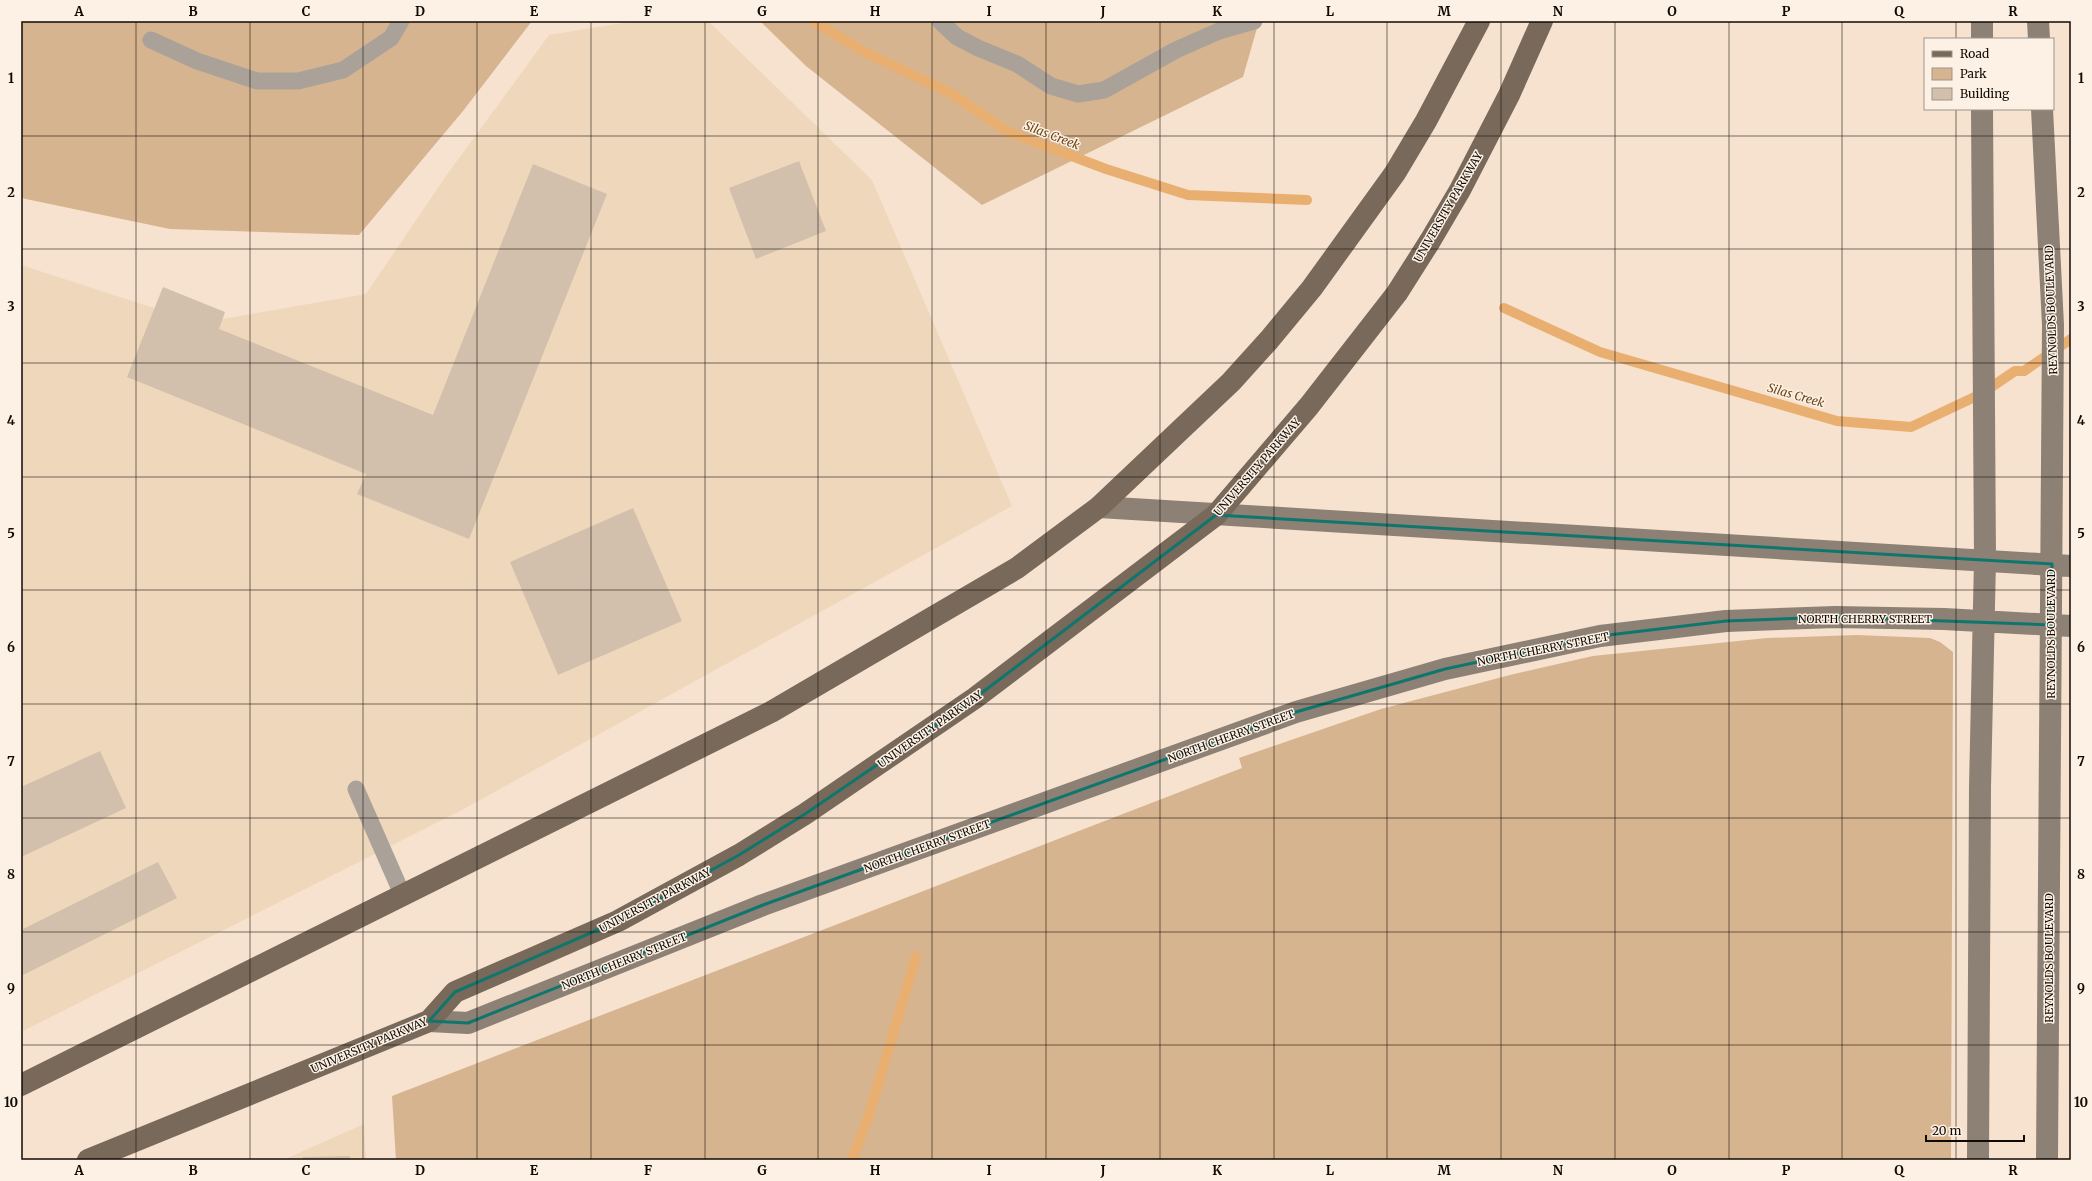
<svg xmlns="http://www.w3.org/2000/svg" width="2092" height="1181" viewBox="0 0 2092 1181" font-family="Merriweather,serif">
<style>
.built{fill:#efd7bc}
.green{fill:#d6b48f}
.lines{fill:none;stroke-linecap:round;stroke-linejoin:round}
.stream{stroke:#e9af70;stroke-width:10}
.building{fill:#d3c0ac}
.service{stroke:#aaa299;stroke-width:17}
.secondary{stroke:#8d8074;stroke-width:22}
.primary{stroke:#78695a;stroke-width:22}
.marked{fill:none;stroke:#0f766e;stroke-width:3;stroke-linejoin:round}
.grid{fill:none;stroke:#100a04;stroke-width:1;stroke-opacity:0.55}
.labels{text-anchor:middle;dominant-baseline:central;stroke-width:3;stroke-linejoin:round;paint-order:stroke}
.street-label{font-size:11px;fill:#100a04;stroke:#fdf1e5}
.water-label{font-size:12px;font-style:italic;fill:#6b4515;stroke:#fdf1e5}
.neatline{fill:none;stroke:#100a04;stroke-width:1.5}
.grid-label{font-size:13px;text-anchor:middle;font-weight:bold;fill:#100a04}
</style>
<rect width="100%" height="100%" fill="#f6e2ce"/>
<!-- built -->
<path class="built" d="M635,21h73l164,159 140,326 -550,304 -441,222v-767l179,58 166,-29 80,-118 103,-141z
M364,1124l2,36h-83z"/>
<!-- green -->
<path class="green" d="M21,21h511l-69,90 -104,124 -189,-6 -149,-31z
M760,21h499l-16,56 -261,128 -176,-139z
M1857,635l73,3 10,4 13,10 -2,508h-1555l-4,-64 850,-328 -3,-10 142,-49 129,-34 83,-19 174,-18z"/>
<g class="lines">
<!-- stream -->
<path class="stream" d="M813,21l48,29 91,44 56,38 98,37 82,26 119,5
M1504,308l96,44 237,69 74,6 70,-33 34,-23h9l47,-32
M852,1160l17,-45 47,-158"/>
</g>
<!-- building -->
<path class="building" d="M799,161l27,70 -70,28 -27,-71z
M533,164l74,30 -138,345 -112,-45 9,-20 -239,-97 36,-90 62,25 -6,17 214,86z
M633,508l49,113 -124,54 -48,-113z
M100,751l26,57 -105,49v-70z
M158,862l19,36 -156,78v-46z
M350,1156v4h-47v-3z"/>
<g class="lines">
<!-- service -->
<path class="service" d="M940,21l17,16 21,11 39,16 34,22 27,8 26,-4 72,-40 43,-19 35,-10
M151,40l46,21 60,20h41l45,-11 48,-32 10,-17
M356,789l47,107"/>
<!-- secondary -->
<path class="secondary" d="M1982,21v18
M2038,21l1,18
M2042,109l11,216 -6,835
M1099,507l972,59
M429,1021l39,2 295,-118 533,-193 149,-43 155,-33 126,-15 109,-4 109,2 127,7
M1978,1160l2,-373 5,-227 -3,-451"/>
<!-- primary -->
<path class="primary" d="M21,1085l750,-373 246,-144 82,-61 132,-125 38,-42 43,-52 83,-115 31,-52 53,-100
M88,1160l341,-139 26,-29 163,-71 121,-66 66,-41 170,-116 241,-183 93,-109 88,-113 33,-52 30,-51 49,-95 33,-74"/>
</g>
<!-- marked area -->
<path class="marked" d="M1216,515l836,49 -1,61 -216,-8 -109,4 -126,15 -155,33 -149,43 -533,193 -295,118 -39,-2 26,-29 163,-71 121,-66 66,-41 170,-116z"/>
<!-- grid -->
<path class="grid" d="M136,21v1139M250,21v1139M363,21v1139M477,21v1139M591,21v1139M705,21v1139M818,21v1139M932,21v1139M1046,21v1139M1160,21v1139M1274,21v1139M1387,21v1139M1501,21v1139M1615,21v1139M1729,21v1139M1842,21v1139M1956,21v18M1956,109v1051M21,136h2050M21,249h2050M21,363h2050M21,477h2050M21,590h2050M21,704h2050M21,818h2050M21,932h2050M21,1045h2050"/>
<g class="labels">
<!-- street labels -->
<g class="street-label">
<text transform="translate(1448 207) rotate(-60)">UNIVERSITY PARKWAY</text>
<text transform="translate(2051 310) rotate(-92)">REYNOLDS BOULEVARD</text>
<text transform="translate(1257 467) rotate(-49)">UNIVERSITY PARKWAY</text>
<text x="1865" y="619">NORTH CHERRY STREET</text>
<text transform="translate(2051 634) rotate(-90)">REYNOLDS BOULEVARD</text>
<text transform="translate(1543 649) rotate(-11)">NORTH CHERRY STREET</text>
<text transform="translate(930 729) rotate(-35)">UNIVERSITY PARKWAY</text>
<text transform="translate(1231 736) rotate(-20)">NORTH CHERRY STREET</text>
<text transform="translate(927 846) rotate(-20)">NORTH CHERRY STREET</text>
<text transform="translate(655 900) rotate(-28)">UNIVERSITY PARKWAY</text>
<text transform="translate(2049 958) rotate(-90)">REYNOLDS BOULEVARD</text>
<text transform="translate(624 961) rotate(-22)">NORTH CHERRY STREET</text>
<text transform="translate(369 1045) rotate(-23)">UNIVERSITY PARKWAY</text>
</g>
<!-- water labels -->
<g class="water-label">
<text transform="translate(1052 135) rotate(21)">Silas Creek</text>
<text transform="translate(1796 395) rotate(16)">Silas Creek</text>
</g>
</g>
<!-- border -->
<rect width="2092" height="1181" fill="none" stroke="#fdf1e5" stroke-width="44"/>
<!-- legend -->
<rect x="1924" y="38" width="130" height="72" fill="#fdf1e5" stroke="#9e958b"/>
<rect x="1932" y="51" width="20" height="6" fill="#78695a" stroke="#9e958b"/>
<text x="1960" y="58" font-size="12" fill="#100a04">Road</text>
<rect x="1932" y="68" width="20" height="12" fill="#d6b48f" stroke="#9e958b"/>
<text x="1960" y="78" font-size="12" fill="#100a04">Park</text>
<rect x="1932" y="88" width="20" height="12" fill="#d3c0ac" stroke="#9e958b"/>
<text x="1960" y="98" font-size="12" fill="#100a04">Building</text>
<!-- scale -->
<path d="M1926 1135v6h98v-6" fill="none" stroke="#100a04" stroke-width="2"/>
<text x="1932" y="1135" font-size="12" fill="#100a04" stroke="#fdf1e5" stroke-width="3" paint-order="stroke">20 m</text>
<rect x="22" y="22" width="2048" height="1137" class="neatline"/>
<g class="grid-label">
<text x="79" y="16">A</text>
<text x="193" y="16">B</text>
<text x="306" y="16">C</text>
<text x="420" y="16">D</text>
<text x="534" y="16">E</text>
<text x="648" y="16">F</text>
<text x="762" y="16">G</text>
<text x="875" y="16">H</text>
<text x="989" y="16">I</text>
<text x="1103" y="16">J</text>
<text x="1217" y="16">K</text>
<text x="1330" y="16">L</text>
<text x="1444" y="16">M</text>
<text x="1558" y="16">N</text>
<text x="1672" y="16">O</text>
<text x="1786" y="16">P</text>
<text x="1899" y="16">Q</text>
<text x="2013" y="16">R</text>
<text x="11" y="83">1</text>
<text x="2081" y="83">1</text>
<text x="11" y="197">2</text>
<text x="2081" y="197">2</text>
<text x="11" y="311">3</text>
<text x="2081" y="311">3</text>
<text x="11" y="425">4</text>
<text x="2081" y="425">4</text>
<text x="11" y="538">5</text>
<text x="2081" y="538">5</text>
<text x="11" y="652">6</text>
<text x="2081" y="652">6</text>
<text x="11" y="766">7</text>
<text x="2081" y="766">7</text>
<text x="11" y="879">8</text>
<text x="2081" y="879">8</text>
<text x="11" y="993">9</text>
<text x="2081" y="993">9</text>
<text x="11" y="1107">10</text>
<text x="2081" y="1107">10</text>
<text x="79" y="1175">A</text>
<text x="193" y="1175">B</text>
<text x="306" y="1175">C</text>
<text x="420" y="1175">D</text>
<text x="534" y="1175">E</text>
<text x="648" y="1175">F</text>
<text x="762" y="1175">G</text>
<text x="875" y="1175">H</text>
<text x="989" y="1175">I</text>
<text x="1103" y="1175">J</text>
<text x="1217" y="1175">K</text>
<text x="1330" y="1175">L</text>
<text x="1444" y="1175">M</text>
<text x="1558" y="1175">N</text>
<text x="1672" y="1175">O</text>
<text x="1786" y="1175">P</text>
<text x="1899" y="1175">Q</text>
<text x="2013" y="1175">R</text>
</g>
</svg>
